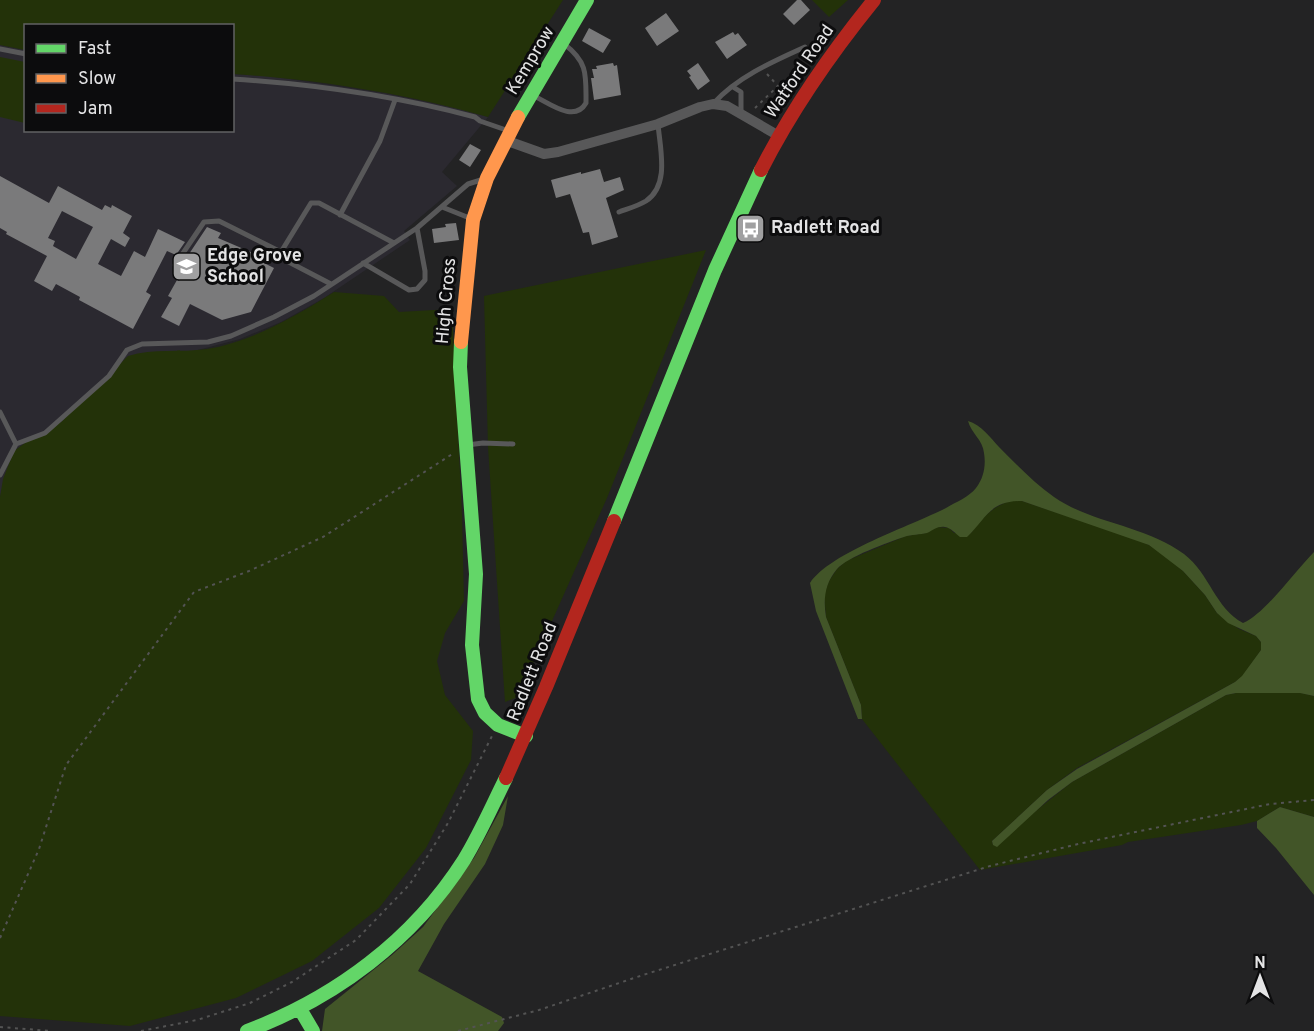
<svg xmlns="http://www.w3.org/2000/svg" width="1314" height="1031" viewBox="0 0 1314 1031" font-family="Overpass,sans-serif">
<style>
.built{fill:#2b2930}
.green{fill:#233209}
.forest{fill:#425528}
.building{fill:#7a7a7b;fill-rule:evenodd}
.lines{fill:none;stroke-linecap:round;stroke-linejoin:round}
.path{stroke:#535353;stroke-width:2;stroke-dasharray:3 4.5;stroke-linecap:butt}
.lane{stroke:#585859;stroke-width:5}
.street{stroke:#585859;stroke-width:10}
.fast{stroke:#63d668;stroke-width:14}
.slow{stroke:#ff974d;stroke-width:14}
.jam{stroke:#b3261e;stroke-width:14}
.labels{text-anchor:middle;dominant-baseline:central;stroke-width:6;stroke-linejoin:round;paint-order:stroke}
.street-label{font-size:18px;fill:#e4e4e5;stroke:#0c0c0d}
.poi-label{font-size:18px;font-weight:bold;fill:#e4e4e5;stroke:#0c0c0d;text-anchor:start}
</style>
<rect width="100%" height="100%" fill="#232324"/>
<!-- built -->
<path class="built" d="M0,45l25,5 1,80h206l1,-56 36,2 115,17 78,16 26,8 -46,55 15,14 -53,45 6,9 -86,58 -43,24 -41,17 -42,11 -166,88 -18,13 -14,46z"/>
<!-- green -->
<path class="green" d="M0,0h563l-75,117c-79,-23 -174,-38 -255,-43l-1,-48h-206l-1,24 -25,-5z
M812,0h36l-19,17z
M0,57l25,5v61l-25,-6z
M706,250l-99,248 -89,199 -13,5 -17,-255 -4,-151z
M334,292l50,4 15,16 53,-3 10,206 2,86 -19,32 -8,28 8,34 28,36 -2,29 -45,88 -47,60 -67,53 -76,37 -106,28 -130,-10v-519l3,-18 11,-28 18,-13 29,-16 67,-66c26,-8 52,-3 79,-7 44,-7 89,-33 127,-57z
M1010,501h12l108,36 19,8 13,8 21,18 22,24 12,18 22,16 17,7 5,6v8l-19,27 -7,5 -158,86 -30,22 -55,51 1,4 79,-63 154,-87 10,-2h65l13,3v121l-34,-10 -23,14 -16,4 -113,17 -6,3 -142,25 -118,-151 -1,-14 -35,-88 -2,-23 5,-13 8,-12 9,-8 60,-25 20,-3 11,-6 12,1 5,5h17c11,-15 21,-26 39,-32z"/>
<!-- forest -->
<path class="forest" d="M968,421c13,4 22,16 31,26 17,17 35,36 55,50 39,27 91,28 130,57 26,20 31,54 59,69 21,-8 53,-53 71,-71v144l-14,-3h-64l-10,2 -154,87 -24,18 -51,47 -4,-2 -1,-4 55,-51 30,-21 158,-87 7,-6 19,-26v-8l-5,-6 -28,-13 -11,-10 -12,-18 -22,-24 -34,-26 -127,-44c-33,0 -35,17 -55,36h-7c-5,-4 -9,-9 -15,-10 -8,-1 -11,3 -18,6 -7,2 -15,1 -23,4 -15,5 -57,20 -67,32 -12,14 -14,30 -11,48l35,88 1,14h-4l-42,-108 -6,-28c21,-31 101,-57 136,-75 10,-6 23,-11 30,-20 8,-10 10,-23 8,-35 -1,-13 -13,-20 -16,-32z
M508,796l-5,29 -18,39 -41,60 -26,47 84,46 2,6 -6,8h-176l3,-22 67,-54 31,-28 51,-69z
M1280,807l34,10v78l-38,-47 -19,-20v-7z"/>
<!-- building -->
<path class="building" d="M797,0h4l9,10 -16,15 -11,-11z
M666,13l13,18 -22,15 -12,-18z
M589,28l22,12 -8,13 -21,-12z
M733,32l2,3 3,-2 9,12 -20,14 -12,-17z
M613,63l1,3 3,-1 4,30 -27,5 -3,-22h3l-2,-9h5l-1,-3z
M698,63l12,18 -12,9 -9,-13 2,-1 -4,-5z
M470,144l11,6 -11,17 -11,-7z
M600,169l4,13 16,-5 4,13 -18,8 12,39 -26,8 -3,-13 -6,1 -13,-39 -14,4 -5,-18 30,-8v2z
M0,176l49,27 9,-17 44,24 3,-5 6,3 1,-3 20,11 -9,17 7,5 -5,9 -14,-8 -13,25 23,12 13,-25 11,6 13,-28 27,13 -9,13 -9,-4 -21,41 5,3 -18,34 -54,-29 1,-3 -24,-13 -4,7 -18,-10 13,-25 -41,-22 1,-2 -7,-4zM62,211l31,16 -17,32 -23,-13 2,-5 -7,-3z
M456,223l3,17 -25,3 -2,-14 14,-2 -1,-3z
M207,227l14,6 -3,5 42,18 -2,4 16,8 -23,44 -29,8 -32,-16 -11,22 -18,-9 11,-19 -4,-2 9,-16 2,1 11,-19 -5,-2z"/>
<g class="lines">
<!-- path -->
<path class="path" d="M767,74l11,12 10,6 1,-2
M755,108l23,-22
M0,938l39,-89 27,-84 128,-173 55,-21 74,-34 131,-84
M0,1027l51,4
M141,1031l56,-11 53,-17 42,-21 64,-42 54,-56 38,-61 44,-87
M458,1031l81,-21 104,-35 347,-109 88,-22 192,-40 44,-4"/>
<!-- lane -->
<path class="lane" d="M0,49l26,5
M232,79c81,5 164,17 243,38l5,4 29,10
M733,87l8,5v21
M532,95c16,7 42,29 54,8 0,-28 2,-41 -22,-59
M714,103c23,-26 60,-42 91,-56
M442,207l30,12
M619,212c8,-3 19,-6 27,-11 24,-16 14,-52 12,-77
M340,215l40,-74 15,-41
M363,263l46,27 8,-1 8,-9v-9l-8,-43
M175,265l29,-43 15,-1 62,31
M331,284l-48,-25 -2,-7 30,-49h8l75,40
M0,412l16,32 29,-11 64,-57 18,-26 15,-6 66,-2 23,-6 43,-19 40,-21 103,-68 51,-44 16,-5
M467,445l16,-2 30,1
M0,475l16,-31"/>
<!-- street -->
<path class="street" d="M505,140l39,14 14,-2 100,-28 42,-17 13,-3 14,2 52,30"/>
<!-- fast -->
<path class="fast" d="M518,117l69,-117
M461,342l-1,25 16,207 -4,71 6,54 7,14 13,12 28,11
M614,521l101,-251 46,-100
M300,1009l13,22
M247,1031c88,-33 166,-91 217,-171 16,-26 28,-54 42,-82"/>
<!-- slow -->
<path class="slow" d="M461,342l12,-122 14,-42 31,-61"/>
<!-- jam -->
<path class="jam" d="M761,170c31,-61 70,-117 113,-170
M506,778l40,-91 68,-166"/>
</g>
<!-- icons -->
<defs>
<symbol id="bus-square" viewBox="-11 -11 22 22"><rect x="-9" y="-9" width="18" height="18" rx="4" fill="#a0a0a1" stroke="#0c0c0d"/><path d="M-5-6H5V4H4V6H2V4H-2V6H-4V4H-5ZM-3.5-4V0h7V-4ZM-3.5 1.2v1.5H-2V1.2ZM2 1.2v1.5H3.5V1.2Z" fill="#fff"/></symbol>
<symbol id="school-square" viewBox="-11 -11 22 22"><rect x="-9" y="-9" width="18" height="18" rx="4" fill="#a0a0a1" stroke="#0c0c0d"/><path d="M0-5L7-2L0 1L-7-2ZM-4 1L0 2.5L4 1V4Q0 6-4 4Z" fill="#fff"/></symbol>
</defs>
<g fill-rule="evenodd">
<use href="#bus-square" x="734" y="212" width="33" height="33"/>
<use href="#school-square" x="170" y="250" width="33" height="33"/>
</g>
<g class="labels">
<!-- street labels -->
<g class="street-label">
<text transform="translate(531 61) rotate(-59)">Kemprow</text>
<text transform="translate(800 72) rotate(-56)">Watford Road</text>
<text transform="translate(447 301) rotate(-85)">High Cross</text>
<text transform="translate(533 672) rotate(-68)">Radlett Road</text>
</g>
<!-- poi labels -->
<g class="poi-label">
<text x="771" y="228">Radlett Road</text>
<text x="207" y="256">Edge Grove<tspan x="207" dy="21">School</tspan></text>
</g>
</g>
<!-- legend -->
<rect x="24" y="24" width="210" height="108" fill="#0c0c0d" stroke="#626263" stroke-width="1.5"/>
<rect x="36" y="44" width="30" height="9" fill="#63d668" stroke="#626263" stroke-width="1.5"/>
<text x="78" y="54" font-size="18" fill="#e4e4e5">Fast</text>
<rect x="36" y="74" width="30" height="9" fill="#ff974d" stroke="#626263" stroke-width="1.5"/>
<text x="78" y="84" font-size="18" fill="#e4e4e5">Slow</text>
<rect x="36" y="104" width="30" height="9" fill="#b3261e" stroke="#626263" stroke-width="1.5"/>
<text x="78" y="114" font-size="18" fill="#e4e4e5">Jam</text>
<!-- north arrow -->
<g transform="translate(1260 977)" stroke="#0c0c0d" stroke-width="4.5" paint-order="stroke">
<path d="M0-4.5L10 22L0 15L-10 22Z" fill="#e4e4e5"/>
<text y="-9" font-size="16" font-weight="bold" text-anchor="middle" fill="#e4e4e5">N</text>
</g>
</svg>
